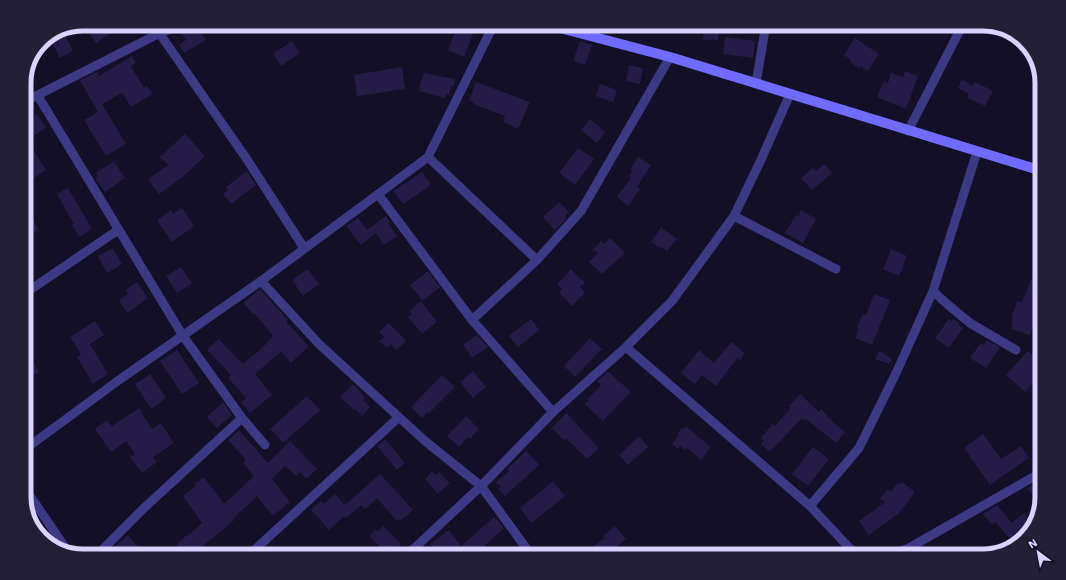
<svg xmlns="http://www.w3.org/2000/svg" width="1066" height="580" viewBox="0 0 1066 580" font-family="'Work Sans',sans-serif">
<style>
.building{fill:#241b47}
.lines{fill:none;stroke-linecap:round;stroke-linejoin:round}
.service{stroke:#3d3a85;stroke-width:4.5}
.minor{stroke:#3d3a85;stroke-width:9}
.secondary{stroke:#6f6bff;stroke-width:10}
.rim{fill:none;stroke:#d9d4ff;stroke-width:5}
</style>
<rect width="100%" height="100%" fill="#130f26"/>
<!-- building -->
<path class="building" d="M102,24h6l5,8 -17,11 -7,-11z
M191,24h5l10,16 -22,13 -5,-8 7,-5 -6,-8 6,-3z
M458,24h19l-13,33 -16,-7z
M704,24h15l-1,16h-15z
M64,33l9,18 -13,7 -9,-18z
M725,37l30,4 -2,17 -30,-4z
M855,38l24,16 -11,17 -8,-5 -1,2 -9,-6 1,-2 -7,-5z
M292,41l8,12 -19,13 -8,-12z
M580,41l12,4 -7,20 -12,-4z
M132,56l4,7 -5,3 13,22 3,-2 5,8 -21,13 -9,-14 -20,11 24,40 -20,12 -22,-36 14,-8 -18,-32 17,-8 2,4z
M629,65l14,3 -3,16 -14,-3z
M402,67l3,22 -48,7 -3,-21z
M905,71l13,5 -12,33 -29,-12 7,-16 4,2 3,-10 12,4z
M423,73l32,6 -2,8 -2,-1 -2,9 -3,-1 -1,4 -26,-7z
M962,80l11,6 2,-4 18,9 -8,15 -18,-8 2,-4 -11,-6z
M476,82l54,20 -12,27 -15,-7 2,-6 -32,-12 1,-2 -5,-2z
M600,84l17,6 -4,12 -17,-6z
M37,114l9,14 -17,11 -5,-7v-10z
M590,119l15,13 -8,11 -16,-13z
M185,134l20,22 -21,20 -25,18 -11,-15 20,-14 -8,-8z
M32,148l14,22 -22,14v-31z
M578,148l16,11 -19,26 -16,-12z
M638,157l13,8 -14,22 3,2 -12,17 -11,-9 14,-19 -3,-2 4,-5 -2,-1z
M114,161l11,17 -20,14 -10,-14 3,-2 -2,-3z
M824,164l8,9 -20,17 -11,-12 12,-10 3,3z
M247,171l9,14 -25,19 -8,-10 5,-4 -2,-3z
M422,172l9,13 -28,19 -10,-13z
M68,188l24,41 -13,8 -7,-12 2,-1 -17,-30z
M559,202l10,10 -4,4 2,2 -12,12 -12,-13z
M24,204l15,26 -15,9z
M182,208l12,18 -22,16 -15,-22 14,-10 2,4z
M801,210l15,9 -13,24 -18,-10 11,-18 2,2z
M386,216l4,6 -2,1 9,13 -13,9 -8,-12 -15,12 -15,-19 12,-8 9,12z
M661,227l16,12 -10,12 -6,-4 -1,1 -9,-6z
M610,238l15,15 -23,21 -13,-12 9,-9 -5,-4 8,-8 3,3z
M113,248l9,16 -15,9 -9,-17z
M891,249l16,7 -8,20 -16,-7z
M181,267l11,16 -15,10 -11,-17z
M308,269l11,15 -16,12 -11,-16z
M571,269l14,14 -5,4 5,6 -13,13 -13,-13 3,-4 -5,-5z
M428,271l12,16 -17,14 -13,-16z
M1033,275l9,3v24l-12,33 -18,-6v-14l5,-14 5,1z
M137,282l11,16 -21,15 -8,-13 9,-6 -3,-4z
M260,289l28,31 -2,2 23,24 -18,17 -10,-11 -26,22 17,21 -22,18 -9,-11 5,-4 -18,-20 3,-3 -24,-25 12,-11 24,25 20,-17 10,-11 -19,-23 -1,1 -10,-11z
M874,294l16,6 -18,45 -17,-7 4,-9 -2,-1 6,-15 3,2z
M421,301l16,21 -15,12 -14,-17 4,-3 -3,-3z
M531,319l8,11 -21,17 -9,-11z
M949,319l2,2 2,-2 6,4 -1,2 5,3 -14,20 -14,-10z
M95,321l9,14 -14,9 18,30 -15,10 -16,-27 4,-3 -11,-17z
M389,323l17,18 -10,9 -5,-6 -4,4 -8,-7 5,-4 -5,-5z
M477,335l11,12 -16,11 -9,-14z
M590,338l12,11 -27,28 -11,-11z
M987,340l13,7 -14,21 -16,-10 11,-15 2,2z
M731,342l14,11 -5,7 -2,-3 -22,29 -14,-11 -7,9 -14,-11 18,-23 15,13z
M24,347l15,25 -15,9z
M177,350l22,33 -17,11 -22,-33z
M879,351l13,7 -3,6 -14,-5z
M1028,351l14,12v16l-6,7 -3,-3 -8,9 -19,-17z
M473,371l13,16 -13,11 -13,-16z
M608,371l23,21 -28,29 -18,-17 4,-4 -2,-1 14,-14 -4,-4z
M150,374l16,24 -15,11 -16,-25z
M442,375l13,12 -26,26 -1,-1 -6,6 -11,-11z
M353,384l13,14 -3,2 7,7 -8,9 -7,-7 -1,1 -14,-13z
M800,394l19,18 2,-3 6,6 -1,1 19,16 -9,11 -30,-24 -2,2 -2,-3 -32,34 -9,-8 3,-3 -3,-3 12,-14 2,2 16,-18 -2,-2z
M307,396l13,14 -37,33 -13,-14z
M223,402l9,13 -15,13 -10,-11z
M139,408l13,21 9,-6 13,20 -21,14 4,5 -15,11 -12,-16 5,-3 -9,-13 -15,11 -16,-23 12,-9 5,6z
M566,413l33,35 -12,11 -21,-21 -2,2 -12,-12z
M466,416l13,13 -9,10 -2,-2 -9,10 -12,-11z
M686,426l25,21 -10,13 -14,-12 -2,2 -5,-4 -2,3 -6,-5 7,-9 -2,-1 5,-6 2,1z
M239,430l29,33 22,-22 27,28 -11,10 -6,-7 -4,4 -11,-10 -13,13 18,23 -17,14 -16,-20 -24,23 1,1 -32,27 8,9h-45l13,-11 -1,-1 12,-11 1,1 12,-11 -19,-27 13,-10 -2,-2 10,-7 20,27 30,-28 -11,-13 3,-3 -18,-20z
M983,434l18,25 20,-13 8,12 -39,27 -26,-37z
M639,436l9,11 -20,18 -9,-10z
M385,439l20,24 -8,7 -20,-24z
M813,447l16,12 -21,27 -16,-12z
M526,451l13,14 -34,31 -7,-7 3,-2 -5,-5 13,-11 -2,-2z
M432,471l4,4 3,-3 11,11 -12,11 -13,-15z
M380,474l33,36 -12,10 -1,-1 -3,2 -20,-23 -12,11 -4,-4 -15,13 -2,-2 -15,14 -18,-20 10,-9 3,3 11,-10 10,11z
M553,481l12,15 -34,27 -11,-15z
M1039,481l3,4v12l-2,10 -8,-10 2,-1 -7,-8z
M902,482l13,10 -16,21 -30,22 -10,-14 26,-19 -5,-3 7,-10 4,3 7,-9 2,1z
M997,505l15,18 12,-10 10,12 -7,8 -2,-3 -13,11 -17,-19 -3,3 -9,-11z
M494,517l10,11 -30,28h-17l-6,-7 -9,7h-21l12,-9 -3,-3 19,-14 12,16z
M383,526l18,18 -10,10 -4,-4 -2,2 -16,-16 6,-7 2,3z
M615,526l11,13 -21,17h-26l26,-18 -2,-2z
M128,535l18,21h-25l-8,-8z"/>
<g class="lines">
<!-- service -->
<path class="service" d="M578,33l1,-9"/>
<!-- minor -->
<path class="minor" d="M153,24l93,134 58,90
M756,83l10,-59
M38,96l145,240 59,82 23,27
M24,102l136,-69 24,-9
M908,131l55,-107
M428,157l109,103
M378,194l94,126 81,92
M734,216l102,53
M261,281l58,63 106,97 56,45 51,70
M933,291l14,13 23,19 46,27
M24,294l94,-64
M472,320l65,-60 44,-49 89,-154
M626,347l184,159 47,50
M24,450l95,-70 142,-99 167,-124 66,-133
M24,487l45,66
M810,506l49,-58 38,-77 36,-80 44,-139
M909,548l10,8
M96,556l48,-48 98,-90
M248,556l151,-139
M406,556l75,-70 72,-74 73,-65 46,-46 62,-85 26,-54 30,-68
M888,556l21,-8 133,-76"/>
<!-- secondary -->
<path class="secondary" d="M545,24l125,33 372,114"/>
</g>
<!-- crop -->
<path d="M0 0H1066V580H0ZM83 31H983A52 52 0 0 1 1035 83V497A52 52 0 0 1 983 549H83A52 52 0 0 1 31 497V83A52 52 0 0 1 83 31Z" fill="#231f37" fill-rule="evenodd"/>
<path class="rim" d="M83 31H983A52 52 0 0 1 1035 83V497A52 52 0 0 1 983 549H83A52 52 0 0 1 31 497V83A52 52 0 0 1 83 31Z"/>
<!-- north arrow -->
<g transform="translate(1038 552) rotate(328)" stroke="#130f26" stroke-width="3" paint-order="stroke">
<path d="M0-3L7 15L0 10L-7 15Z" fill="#d9d4ff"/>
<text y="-6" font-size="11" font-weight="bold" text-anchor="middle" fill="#d9d4ff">N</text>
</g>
</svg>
